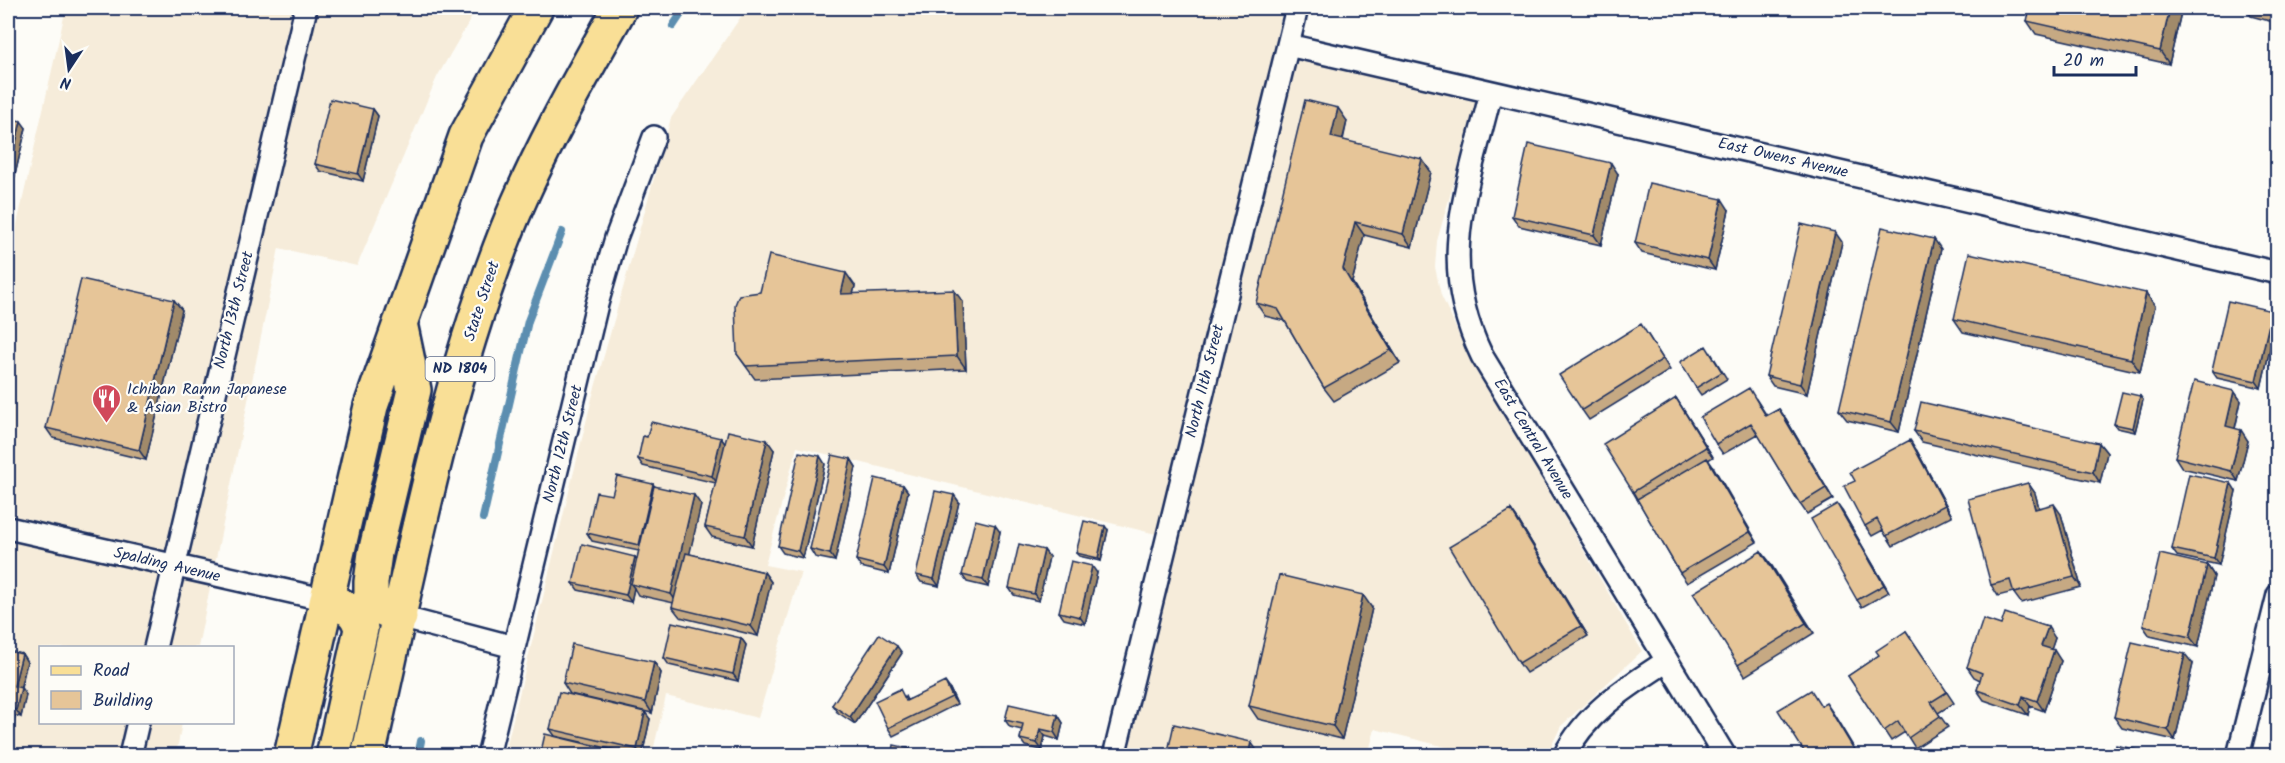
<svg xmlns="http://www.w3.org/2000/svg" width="2285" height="763" viewBox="0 0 2285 763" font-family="Kalam,sans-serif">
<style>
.built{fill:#f6ecda}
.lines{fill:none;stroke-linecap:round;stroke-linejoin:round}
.stream{stroke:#5b8eb0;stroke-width:8}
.street-casing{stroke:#1b2f5e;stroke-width:26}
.primary-casing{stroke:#1b2f5e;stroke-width:38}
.street{stroke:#fdfcf7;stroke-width:21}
.primary{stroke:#f9df96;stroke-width:33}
.wall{fill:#c6a983;stroke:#1b2f5e;stroke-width:1.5}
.shaded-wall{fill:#a18a6a;stroke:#1b2f5e;stroke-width:1.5}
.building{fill:#e6c598;stroke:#1b2f5e;stroke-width:1.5}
.labels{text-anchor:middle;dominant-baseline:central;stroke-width:4.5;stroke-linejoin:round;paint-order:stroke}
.shield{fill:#fdfcf7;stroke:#5f6c8c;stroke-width:1.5}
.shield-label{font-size:15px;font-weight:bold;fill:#1b2f5e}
.street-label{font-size:16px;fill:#1b2f5e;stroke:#fdfcf7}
.poi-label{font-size:16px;fill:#1b2f5e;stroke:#fdfcf7;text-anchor:start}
</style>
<rect width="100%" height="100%" fill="#fdfcf7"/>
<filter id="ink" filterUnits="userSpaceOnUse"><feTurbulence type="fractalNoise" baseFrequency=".0167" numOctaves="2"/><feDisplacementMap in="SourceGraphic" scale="12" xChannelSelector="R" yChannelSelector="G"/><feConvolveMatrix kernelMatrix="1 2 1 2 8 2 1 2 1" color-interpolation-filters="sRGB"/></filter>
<g filter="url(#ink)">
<!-- built -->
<path class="built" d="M66,8h411l-40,69 -80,189 -78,-18 -81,399 -158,1v74l142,1 -6,32h-168v-491z
M747,8h536l-10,45 204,48 -40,140 -2,26 6,28 20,44 181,312 -81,75 -14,29h-70l-102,-26 -7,26h-266l54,-221 -359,-87 -32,118 36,7 -43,146 -92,-22 -14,59 -148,1 88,-358 79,-280z"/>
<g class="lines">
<!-- stream -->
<path class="stream" d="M673,26l12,-18
M483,518l45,-197 34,-89
M418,756l3,-15"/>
<defs>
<path id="street" d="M1288,45l990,228
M1491,92c-23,96 -56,168 -9,264l243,400
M8,528l319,72
M400,617l114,30
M155,648l151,-640
M130,756l8,-34
M488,756l109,-452 19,-66 38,-101
M1114,756l183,-748
M1564,756c22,-44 63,-69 103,-95
M2238,756l40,-161"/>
<path id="primary" d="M327,600c19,7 29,9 34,29l-28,127
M400,617l-17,-8 -12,-12v-15l4,-29 39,-163 -14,-67
M291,756l80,-350 95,-270 70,-128
M368,756c40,-176 73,-359 139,-526 31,-77 73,-151 113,-222"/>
</defs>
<!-- street casing -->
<use href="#street" class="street-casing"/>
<!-- primary casing -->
<use href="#primary" class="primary-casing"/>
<!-- street -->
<use href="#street" class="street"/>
<!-- primary -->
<use href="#primary" class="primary"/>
</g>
<!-- wall -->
<path class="wall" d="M2182,8l-13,56 -133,-30 -9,-13z
M2245,8h32v15l-26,-7z
M373,109l5,7 -15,65 -43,-10 -5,-7z
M8,118l18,10 -12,51 -6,-2z
M1347,121l-4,19 88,32 -19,75 -48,-12 -12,47 48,81 -66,38 -10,-13 -39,-67 -20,-5 -9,-13z
M1618,174l-17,71 -82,-19 -7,-10z
M1729,210l-14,60 -73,-17 -7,-10z
M1842,242l-35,152 -34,-8 -7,-10z
M1941,249l-42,183 -52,-12 -8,-10z
M855,286l-2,8 110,8 3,67 -211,10 -18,-25z
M2146,293l9,13 -15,66 -177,-40 -9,-13z
M174,300l8,10 -36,150 -93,-22 -7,-10z
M2277,318l-16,70 -44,-10 -5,-7z
M1648,335l22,35 -81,50 -7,-10z
M1711,353l16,26 -26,16 -5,-7z
M2234,391l7,10 -6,28 13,12 -10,40 -56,-13 -7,-11z
M2140,396l3,4 -8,32 -18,-4 -3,-4z
M1676,398l37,59 -5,3 49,82 -70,41 -7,-10 -47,-81z
M1756,399l11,17 12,-7 7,10 47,80 -26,15 -7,-10 -42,-70 -35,20 -7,-10z
M1914,431l185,12 8,10 -7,30 -178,-41z
M647,437l74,1 4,6 49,6 -22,96 -40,-9 -7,-10 11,-44 -73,-17 -5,-7z
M1917,451l35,65 -59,30 -10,-16 -11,6 -7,-10z
M851,459l5,8 -21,94 -20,-4 -5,-8z
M825,464l-22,94 -20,-5 -5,-7z
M2028,483l7,10 4,15 22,6 20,73 -60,16 -8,-11 -15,4 -7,-11z
M653,484l1,2 47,19 -12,49 75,18 7,10 -13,54 -78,-19 -8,-10 2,-4 -36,-8 -4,-7 -3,14 -53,-12 -5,-7 62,-26 2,3 2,-9 -47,-10 -5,-8 25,-38z
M903,485l5,7 -19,82 -28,-7 -5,-7z
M2236,491l-17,74 -42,-9 -5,-7z
M954,495l5,7 -20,84 -18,-4 -5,-7z
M1511,510l7,10 70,116 -62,37 -7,-10z
M1842,511l47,81 -27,15 -5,-7z
M1108,530l-7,31 -22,-5 -3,-3z
M1000,532l-12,55 -21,-5 -5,-7z
M1044,550l5,7 -10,44 -25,-6 -5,-7z
M1761,551l53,82 -69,43 -7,-11z
M2207,565l7,11 -16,71 -48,-11 -7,-10z
M1097,573l-12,51 -21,-5 -5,-7z
M1372,608l-30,131 -84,-20 -9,-13z
M2001,625l54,13 -4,11 10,12 -17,50 -14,-5 -2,9 -44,-15 -7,-10 3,-10 -6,-3 -7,-10z
M1906,631l48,72 -16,10 10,14 -33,21 -10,-16 -14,9 -43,-65 31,-21z
M741,638l5,7 -8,36 -69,-16 -5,-7z
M8,651l14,3 5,8 -6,26 5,7 -5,22 -6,-1 -7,30z
M902,653l-47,71 -18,-12 -5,-7z
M654,662l7,11 -9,40 -82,-19 -7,-11z
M2193,664l-18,76 -53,-12 -8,-11z
M950,689l7,15 -64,32 -5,-8 17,-32 2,4z
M1058,715l5,8 -4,17 -14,-4 -3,14 -17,-4 -5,-7 2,-9 -12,-3 -5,-7z
M650,719l-8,37 -87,-20 -5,-7z"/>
<!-- shaded-wall -->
<path class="shaded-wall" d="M2170,8h12l-13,56 -9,-13z
M1338,108l9,13 -7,29 -9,-13z
M373,109l5,7 -15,65 -5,-7z
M21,121l5,7 -12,51 -5,-8z
M1422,159l9,13 -19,75 -9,-13z
M1611,163l7,11 -17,71 -7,-10z
M1722,199l7,11 -14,60 -7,-10z
M1355,222l9,13 -12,47 48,81 -9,-13 -48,-81z
M1835,232l7,10 -35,152 -7,-10z
M1934,239l7,10 -42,183 -8,-10z
M846,273l9,13 -5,21 -9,-13z
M954,290l9,12 3,67 -9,-13z
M2146,293l9,13 -15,66 -9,-13z
M174,300l8,10 -36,150 -7,-10z
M2272,311l5,7 -16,70 -5,-7z
M2234,391l7,10 -8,36 -7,-11z
M2140,396l3,4 -8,32 -2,-4z
M1676,398l7,11 30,48 -7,-10z
M1779,409l7,10 47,80 -7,-11z
M2241,430l7,11 -10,40 -7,-10z
M721,438l5,7 -9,38 -5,-7z
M767,440l7,10 -22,96 -7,-10z
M1910,440l7,11 35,65 -7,-11z
M2099,443l8,10 -7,30 -7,-11z
M820,456l5,8 -22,94 -5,-7z
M1707,458l7,10 43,74 -7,-10z
M851,459l5,8 -21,94 -5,-7z
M2028,483l7,10 7,26 -7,-10z
M2231,483l5,8 -17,74 -5,-7z
M653,484l5,7 -14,62 -5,-8z
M903,485l5,7 -19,82 -5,-7z
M694,495l7,10 -23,99 -7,-10z
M954,495l5,7 -20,84 -5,-7z
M1837,504l5,7 47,81 -5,-7z
M2054,504l7,10 20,73 -7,-10z
M1511,510l7,10 70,116 -7,-10z
M995,525l5,7 -12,55 -5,-7z
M1105,526l3,4 -7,31 -3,-3z
M1044,550l5,7 -10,44 -5,-7z
M1761,551l8,10 45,72 -8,-10z
M635,557l5,7 -9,20 3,4 -3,14 -5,-7z
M2207,565l7,11 -16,71 -8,-10z
M1092,566l5,7 -12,51 -5,-7z
M764,572l7,10 -13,54 -7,-10z
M1363,595l9,13 -30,131 -9,-13z
M2048,627l7,11 -6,18 -8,-10z
M741,638l5,7 -8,36 -5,-7z
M897,646l5,7 -47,71 -5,-7z
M2054,650l7,11 -17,50 -7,-10z
M22,654l5,8 -8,31 -5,-7z
M2185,654l8,10 -18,76 -7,-10z
M654,662l7,11 -9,40 -7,-11z
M945,682l5,7 7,15 -5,-7z
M21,688l5,7 -5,22 -5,-7z
M2023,696l7,10 -2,9 -8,-10z
M1826,703l7,10 26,43h-1z
M10,708l5,8 -7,30v-27z
M645,712l5,7 -8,37 -5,-7z
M1058,715l5,8 -4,17 -5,-8z
M1040,729l5,7 -3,14 -5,-7z
M1251,742l7,10 -1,4h-9z"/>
<!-- building -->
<path class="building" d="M2030,8h140l-10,43 -133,-30z
M2259,8h18v4z
M330,99l43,10 -15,65 -43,-10z
M1305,100l33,8 -7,29 91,22 -19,75 -48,-12 -12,47 48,81 -67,38 -46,-79 -22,-6z
M8,118l13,3 -12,50h-1z
M1528,144l83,19 -17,72 -82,-19z
M1649,183l73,16 -14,61 -73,-17z
M1801,224l34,8 -35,152 -34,-8z
M1882,227l52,12 -43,183 -52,-12z
M1969,253l177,40 -15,66 -177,-40z
M769,255l77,18 -5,21 113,-4 3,66 -211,10 -9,-12 -2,-49 4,-10 21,-3z
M81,279l93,21 -35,150 -93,-22z
M2228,301l44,10 -16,70 -44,-10z
M1641,324l22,35 -81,51 -23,-35z
M1706,346l16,26 -26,16 -16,-26z
M2194,381l40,10 -8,35 15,4 -10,41 -56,-14z
M1749,388l17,28 13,-7 47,79 -26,16 -49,-81 -35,21 -16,-27z
M2122,392l18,4 -7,32 -19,-4z
M1676,398l30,49 -73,45 -30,-48z
M1921,402l178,41 -6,29 -179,-41z
M651,422l70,16 -9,38 -74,-17 5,-23 4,1z
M728,431l39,9 -22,96 -40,-9z
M1910,440l35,65 -59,31 -9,-17 -12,7 -21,-40 11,-5 -5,-9z
M799,452l21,4 -22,95 -20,-5z
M832,455l19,4 -21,95 -20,-5z
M1707,458l43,74 -70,41 -43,-74z
M2189,474l42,9 -17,75 -42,-9z
M617,476l36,8 -14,61 -52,-12 9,-41 16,3z
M875,478l28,7 -19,82 -28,-7z
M2028,483l7,26 19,-5 20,73 -60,16 -4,-13 -19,5 -23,-86z
M654,486l40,9 -23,99 -40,-10z
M935,491l19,4 -20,84 -18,-4z
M1837,504l47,81 -27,15 -46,-81z
M1511,510l70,116 -62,37 -70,-116z
M975,520l20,5 -12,55 -21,-5z
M1084,521l21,5 -7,32 -22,-5z
M582,544l53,13 -9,38 -53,-12z
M1019,544l25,6 -10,44 -25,-6z
M1761,551l45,72 -68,42 -45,-72z
M686,553l78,19 -13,54 -79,-19z
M2160,554l47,11 -17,72 -47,-11z
M1071,561l21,5 -12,51 -21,-5z
M1279,575l84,20 -30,131 -84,-20z
M2005,613l43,14 -7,19 13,4 -17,51 -14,-5 -3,9 -43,-15 5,-17 -15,-6 16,-48 18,6z
M672,622l69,16 -8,36 -69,-16z
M1906,631l41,61 -16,10 9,14 -32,22 -10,-17 -14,10 -36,-55 31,-21 -3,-4z
M879,634l18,12 -47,71 -18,-12z
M2132,642l53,12 -17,76 -54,-13z
M572,644l82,18 -9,40 -82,-19z
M8,651l14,3 -8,32 7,2 -5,22 -6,-2 -2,11z
M945,682l7,15 -64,31 -13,-27 25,-12 6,12z
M1811,690l10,16 5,-3 32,53h-51l-29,-46z
M559,692l86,20 -8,37 -87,-20z
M1009,704l49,11 -4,17 -14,-3 -3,14 -17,-4 3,-15 -18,-4z
M1174,724l77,18 -3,14h-81z
M545,734l91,22h-96z
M894,745l46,10v1h-48z
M2116,745l43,10v1h-45z
M984,750l23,6h-24z"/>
</g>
<!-- icons -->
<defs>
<symbol id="restaurant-pin" viewBox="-11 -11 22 30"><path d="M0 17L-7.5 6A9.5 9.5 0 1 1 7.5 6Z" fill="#d1495b" stroke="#fdfcf7"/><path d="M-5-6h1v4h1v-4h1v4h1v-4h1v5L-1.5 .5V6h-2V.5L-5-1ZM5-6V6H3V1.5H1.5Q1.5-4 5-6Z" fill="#fff"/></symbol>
</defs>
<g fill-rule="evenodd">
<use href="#restaurant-pin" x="90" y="382" width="33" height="45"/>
</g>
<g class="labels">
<!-- shield labels -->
<rect class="shield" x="425.5" y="357" width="69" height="24" rx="4.5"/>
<g class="shield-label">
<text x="460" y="369">ND 1804</text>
</g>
<!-- street labels -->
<g class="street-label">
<text transform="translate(1783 158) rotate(13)">East Owens Avenue</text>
<text transform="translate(482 301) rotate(-72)">State Street</text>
<text transform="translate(234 310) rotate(-76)">North 13th Street</text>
<text transform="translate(1205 381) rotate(-76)">North 11th Street</text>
<text transform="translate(1533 439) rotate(59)">East Central Avenue</text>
<text transform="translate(563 444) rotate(-76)">North 12th Street</text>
<text transform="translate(167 565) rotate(13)">Spalding Avenue</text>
</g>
<!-- poi labels -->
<g class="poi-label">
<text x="127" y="389">Ichiban Ramn Japanese<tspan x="127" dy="18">&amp; Asian Bistro</tspan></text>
</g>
</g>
<!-- margin -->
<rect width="2285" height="763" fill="none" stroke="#fdfcf7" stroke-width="30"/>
<rect x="15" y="15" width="2255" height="733" fill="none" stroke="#1b2f5e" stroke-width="2" filter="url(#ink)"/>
<!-- legend -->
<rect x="39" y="646" width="195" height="78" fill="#fdfcf7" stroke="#a3aaba" stroke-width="1.5"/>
<rect x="51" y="666" width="30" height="9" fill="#f9df96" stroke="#a3aaba" stroke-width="1.5"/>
<text x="93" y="676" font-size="18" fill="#1b2f5e">Road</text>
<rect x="51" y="691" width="30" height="18" fill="#e6c598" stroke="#a3aaba" stroke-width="1.5"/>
<text x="93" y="706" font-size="18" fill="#1b2f5e">Building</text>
<!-- north arrow -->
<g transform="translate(69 69) rotate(193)" stroke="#fdfcf7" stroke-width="4.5" paint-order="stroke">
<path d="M0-4.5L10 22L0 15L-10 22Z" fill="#1b2f5e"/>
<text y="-9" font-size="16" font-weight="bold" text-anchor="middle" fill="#1b2f5e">N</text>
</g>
<!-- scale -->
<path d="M2054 66v9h82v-9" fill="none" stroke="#1b2f5e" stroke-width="3"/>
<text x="2063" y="66" font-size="18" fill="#1b2f5e" stroke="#fdfcf7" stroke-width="4.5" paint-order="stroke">20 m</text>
</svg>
